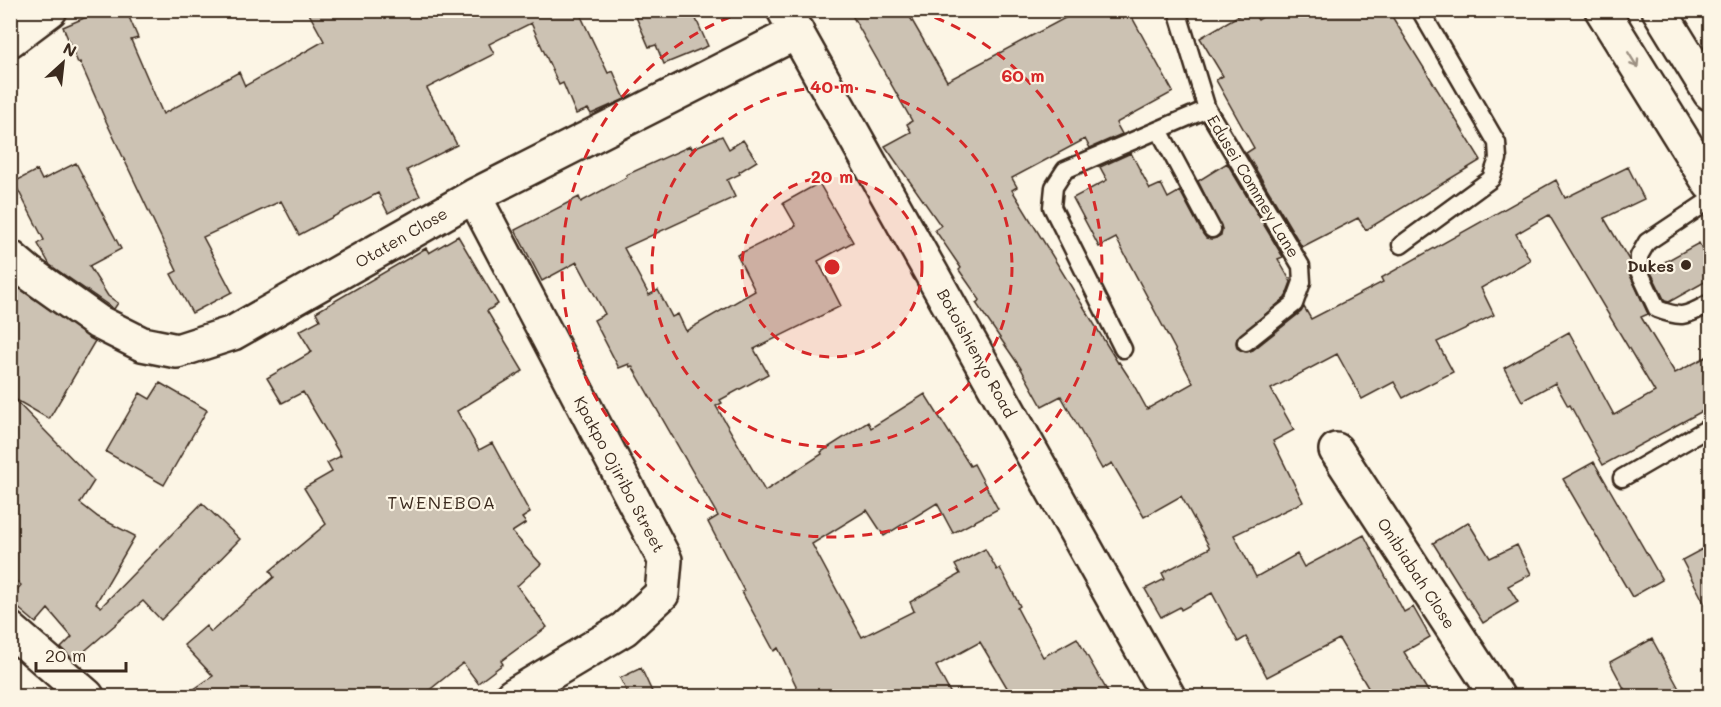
<svg xmlns="http://www.w3.org/2000/svg" width="1721" height="707" viewBox="0 0 1721 707" font-family="Mali,sans-serif">
<style>
.building{fill:#ccc2b3;stroke:#3b2a1e;stroke-width:1.5}
.lines{fill:none;stroke-linecap:round;stroke-linejoin:round}
.lane-casing{stroke:#3b2a1e;stroke-width:21}
.street-casing{stroke:#3b2a1e;stroke-width:38}
.secondary-casing{stroke:#3b2a1e;stroke-width:38}
.highway-casing{stroke:#3b2a1e;stroke-width:38}
.lane{stroke:#fcf5e5;stroke-width:16}
.street{stroke:#fcf5e5;stroke-width:33}
.secondary{stroke:#fcf5e5;stroke-width:33}
.highway{stroke:#fcf5e5;stroke-width:33}
.oneway{stroke:#9c9082}
.ring{fill:none;stroke:#d62828;stroke-width:3;stroke-dasharray:10 8}
.poi-dot{fill:#3b2a1e;stroke:#fcf5e5;stroke-width:2}
.labels{text-anchor:middle;dominant-baseline:central;stroke-width:4.5;stroke-linejoin:round;paint-order:stroke}
.street-label{font-size:16px;fill:#3b2a1e;stroke:#fcf5e5}
.poi-label{font-size:16px;font-weight:bold;fill:#3b2a1e;stroke:#fcf5e5;text-anchor:end}
.neighbourhood-label{font-size:18px;letter-spacing:1.5px;fill:#3b2a1e;stroke:#fcf5e5}
.centre{fill:#d62828;stroke:#fcf5e5;stroke-width:3}
.ring-label{font-size:18px;text-anchor:middle;font-weight:bold;fill:#d62828;stroke:#fcf5e5;stroke-width:4.5;stroke-linejoin:round;paint-order:stroke}
</style>
<rect width="100%" height="100%" fill="#fcf5e5"/>
<filter id="ink" filterUnits="userSpaceOnUse"><feTurbulence type="fractalNoise" baseFrequency=".0167" numOctaves="2"/><feDisplacementMap in="SourceGraphic" scale="12" xChannelSelector="R" yChannelSelector="G"/><feConvolveMatrix kernelMatrix="1 2 1 2 8 2 1 2 1" color-interpolation-filters="sRGB"/></filter>
<g filter="url(#ink)">
<!-- building -->
<path class="building" d="M103,10h23l12,28 -7,2 32,74 76,-42 6,14 79,-45 -17,-31h271l30,63 5,-2 12,28 -34,15 -3,-5 -12,5 -13,-31 -4,2 -28,-62 -42,21 5,10 -67,34 30,57 -50,25 13,26 -32,17 -10,-20 -79,42 -18,-34 -78,36 29,55 -40,21 -21,-39 6,-3 -72,-152 -25,-57 -2,1 -15,-36z
M633,10h59l16,36 -44,18 -8,-19 -7,2z
M849,10h57l41,71 133,-71h48l45,82 -57,31 6,11 -32,14 -5,-9 -73,39 5,9 -5,3 106,173 1,-1 13,20 15,27 46,-26 -77,-145 -17,9 -26,-49 34,-18 -7,-13 31,-14 19,36 11,-5 7,14 12,-7 23,43 3,4 5,1 5,-1 5,-3 1,-6 -24,-48 29,-18 56,94 -5,2 13,23 -6,16 -48,40 -1,5 1,5 5,3 5,1 6,-2 48,-38 3,-5 7,12 72,-37 -2,-4 175,-98 9,18 63,-31 16,32 -40,19 25,42 1,15 18,39 -7,3 34,56 35,-18v52l-107,58 -33,-60 -2,1 -13,-23 -33,18 -18,-33 65,-36 45,83 41,-23 -106,-177 -33,19 14,26 -49,28 13,27 -57,27 16,30 -50,26 -9,-16 -32,17 -25,-45 -66,35 23,41 -21,11 30,61 -69,33 22,42 41,-23 7,13 60,-32 40,77 9,-5 17,30 -26,15 27,44h-58l-34,-57 -72,38 -21,-40 -8,5 -26,-49 -31,17 -1,-3 -19,10 -16,-28 20,-10 -3,-6 48,-25 -29,-52 -37,21 -32,-54 -10,6 -41,-73 -19,10 -22,-39 -44,-64 4,-3 -21,-30 2,-2 -26,-38 6,-4 -56,-80 26,-14 -4,-8 5,-3z
M1248,10h4l6,10 16,-10h114l93,150 -115,70 -8,-12 -56,29 -56,-94 8,-5 -38,-68 7,-4 -23,-38z
M722,136l7,13 14,-9 14,21 -18,11 1,2 -13,6 8,17 -111,51 25,47 9,-5 14,27 6,-3 8,17 69,-40 -18,-36 59,-29 -13,-23 36,-20 34,59 -35,19 23,45 -87,43 14,25 -48,26 2,3 -6,3 49,85 57,-37 -1,-2 47,-30 3,6 54,-34 45,72 4,-2 24,45 -45,24 -16,-30 -53,33 -17,-26 -55,34 50,93 52,-26 -4,-9 50,-28 -5,-9 30,-16 12,21 3,-2 20,38 -3,2 26,49 34,-19 33,58h-98l-32,-54 -44,24 16,30h-151l-23,-48 -4,3 -32,-59 2,-1 -36,-69 10,-6 -86,-150 -2,1 -1,-3 -10,4 -25,-48 11,-6 -28,-52 -35,19 -27,-51 64,-33 2,5 46,-25 -1,-2 64,-29 1,3z
M76,163l45,86 -32,17 19,30 10,7 -4,6 -64,-44 -12,-21 6,-4 -30,-58 23,-12 5,10z
M458,236l40,68 -11,7 36,60 -66,40 22,39 13,-7 38,70 -8,5 4,5 -14,9 29,32 -24,22 30,41 -46,34 2,3 -25,19 -15,-20 -41,33h-238l29,-20 -29,-31 22,-19 5,6 63,-55 -4,-6 56,-47 -22,-36 28,-16 -5,-9 14,-7 -38,-64 -21,11 -15,-25 45,-26 -13,-21 21,-11 -4,-8 110,-64 3,5z
M1699,243l11,21v15l-41,23 -4,-1 -15,-31z
M10,282l85,59 -46,78 -36,-21 81,83 -14,22 18,14 37,19 -39,67 5,4 101,-104 38,36 -79,81 -18,-19 -69,59 -13,-12 11,-11 -24,-28 -12,14 -26,-22v-3l11,-13 -11,-9z
M160,383l47,27 -43,75 -58,-33 34,-59 10,6z
M1594,462l68,118 -30,17 -69,-118z
M1468,522l22,36 27,-13 14,29 -23,12 10,16 -35,21 -50,-80z
M1710,545v69l-28,-54z
M1652,639l31,57h-55l-18,-34z
M641,668l13,28h-25l-9,-18z"/>
<g class="lines">
<defs>
<path id="lane" d="M1177,10l30,99 94,157 1,16 -8,22 -48,38
M1159,130l53,99
M1710,200l-63,42 -8,14v15l18,38c26,10 29,7 53,-6
M1401,245l90,-66 7,-20 -1,-16 -77,-133
M1123,349l-71,-142 2,-20 11,-17 142,-61
M1622,478l88,-51"/>
<path id="street" d="M784,10l384,686
M10,40l40,-30
M474,196l191,364 -3,34 -38,35 -112,67
M10,257l19,16 69,49 44,22 35,7 56,-18 241,-137 323,-164
M1336,450l161,246"/>
<path id="secondary" d="M1602,10l108,174
M10,629l77,67"/>
<path id="highway" d="M1659,10l51,83"/>
</defs>
<!-- lane casing -->
<use href="#lane" class="lane-casing"/>
<!-- street casing -->
<use href="#street" class="street-casing"/>
<!-- secondary casing -->
<use href="#secondary" class="secondary-casing"/>
<!-- highway casing -->
<use href="#highway" class="highway-casing"/>
<!-- lane -->
<use href="#lane" class="lane"/>
<!-- street -->
<use href="#street" class="street"/>
<!-- secondary -->
<use href="#secondary" class="secondary"/>
<!-- highway -->
<use href="#highway" class="highway"/>
</g>
<!-- one-way arrows -->
<defs><path id="oneway-shaft" d="M-6 0H5M1.5-3L5.5 0L1.5 3" fill="none" stroke-width="1.6" stroke-linecap="round" stroke-linejoin="round" transform="scale(1.5)"/></defs>
<use class="oneway" href="#oneway-shaft" transform="translate(1633 60) rotate(58)"/>
</g>
<!-- distance rings -->
<circle cx="832" cy="267" r="90" fill="#d62828" fill-opacity=".12"/>
<g class="ring">
<circle cx="832" cy="267" r="90"/>
<circle cx="832" cy="267" r="180"/>
<path d="M918 11A270 270 0 1 1 746 11"/>
</g>
<!-- markers -->
<circle class="poi-dot" cx="1686" cy="265" r="6"/>
<g class="labels">
<!-- street labels -->
<g class="street-label">
<text transform="translate(1254 186) rotate(59)">Edusei Commey Lane</text>
<text transform="translate(401 237) rotate(-30)">Otaten Close</text>
<text transform="translate(977 353) rotate(61)">Botoishienyo Road</text>
<text transform="translate(620 474) rotate(62)">Kpakpo Ojiribo Street</text>
<text transform="translate(1417 573) rotate(57)">Onibiabah Close</text>
</g>
<!-- poi labels -->
<g class="poi-label">
<text x="1674" y="265">Dukes</text>
</g>
<!-- neighbourhood labels -->
<g class="neighbourhood-label">
<text x="442" y="502">TWENEBOA</text>
</g>
</g>
<circle cx="832" cy="267" r="9" class="centre"/>
<g class="ring-label">
<text x="1023" y="82">60 m</text>
<text x="832" y="93">40 m</text>
<text x="832" y="183">20 m</text>
</g>
<!-- margin -->
<rect width="1721" height="707" fill="none" stroke="#fcf5e5" stroke-width="36"/>
<rect x="18" y="18" width="1685" height="671" fill="none" stroke="#3b2a1e" stroke-width="2" filter="url(#ink)"/>
<!-- north arrow -->
<g transform="translate(63 63) rotate(27)" stroke="#fcf5e5" stroke-width="4.5" paint-order="stroke">
<path d="M0-4.5L10 22L0 15L-10 22Z" fill="#3b2a1e"/>
<text y="-9" font-size="16" font-weight="bold" text-anchor="middle" fill="#3b2a1e">N</text>
</g>
<!-- scale -->
<path d="M36 662v9h90v-9" fill="none" stroke="#3b2a1e" stroke-width="3"/>
<text x="45" y="662" font-size="18" fill="#3b2a1e" stroke="#fcf5e5" stroke-width="4.5" paint-order="stroke">20 m</text>
</svg>
